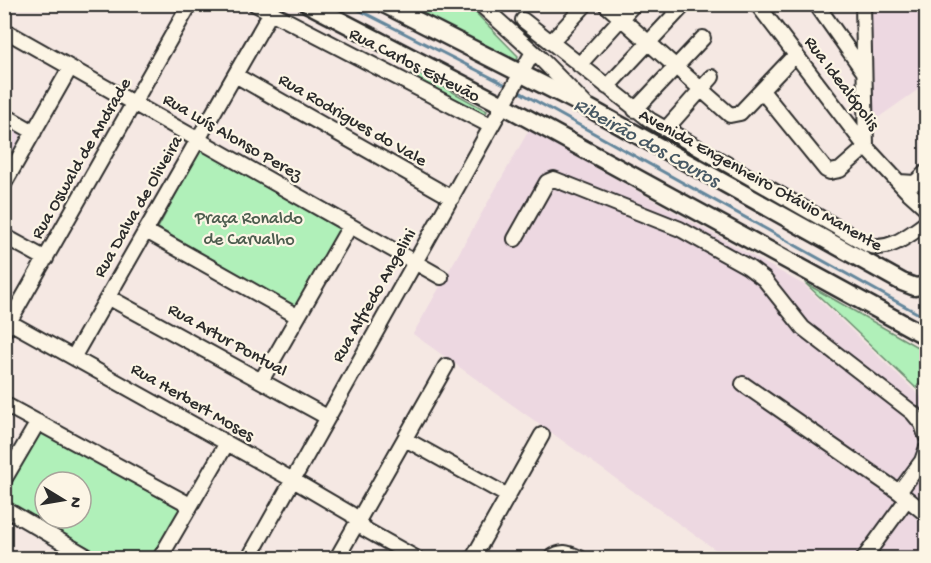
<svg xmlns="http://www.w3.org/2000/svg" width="931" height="563" viewBox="0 0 931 563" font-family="'Gochi Hand',sans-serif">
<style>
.built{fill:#edd8e1}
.green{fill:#b0f0b9;stroke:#6e8e72;stroke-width:1.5;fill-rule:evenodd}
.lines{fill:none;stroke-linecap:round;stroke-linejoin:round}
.stream{stroke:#63869c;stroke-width:3}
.minor-casing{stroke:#2b2b2b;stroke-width:18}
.major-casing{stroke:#2b2b2b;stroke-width:21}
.minor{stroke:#fcf5e5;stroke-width:14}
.major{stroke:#fcf5e5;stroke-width:16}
.labels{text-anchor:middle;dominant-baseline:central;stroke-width:4.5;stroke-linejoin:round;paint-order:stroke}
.street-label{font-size:18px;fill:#2b2b2b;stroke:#fcf5e5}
.park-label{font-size:18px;fill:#4c5c4e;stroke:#fcf5e5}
.water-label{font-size:20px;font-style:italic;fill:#475863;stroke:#fcf5e5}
</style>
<rect width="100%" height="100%" fill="#f5e8e3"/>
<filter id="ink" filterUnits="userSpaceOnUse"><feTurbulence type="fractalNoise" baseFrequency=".0167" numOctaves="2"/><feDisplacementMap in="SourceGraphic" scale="12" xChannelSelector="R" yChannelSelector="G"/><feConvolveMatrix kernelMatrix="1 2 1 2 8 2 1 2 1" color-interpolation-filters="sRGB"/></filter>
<g filter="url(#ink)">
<!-- built -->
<path class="built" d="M865,5h61v79l-57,40z
M5,120l11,6 5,7 -16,35z
M529,130l275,155 122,117v156h-199l-314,-224z"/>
<!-- green -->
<path class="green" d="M400,5h68l47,48 3,3 -1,5 -6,2z
M413,70l74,41 -3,5 -74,-40z
M200,149l141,81 -45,77 -138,-79z
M805,283l121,69v21l-10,15z
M38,430l142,79 -28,49h-45l-102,-56v-8zM45,482h36v36h-36z"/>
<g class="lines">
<!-- stream -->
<path class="stream" d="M347,4l161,82
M516,90l410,228"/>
<defs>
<path id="minor" d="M255,4l236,122
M480,4l59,53 46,47
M605,4l125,111 10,-2 56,-59
M757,4l109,143 40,43 20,18
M816,4l48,68
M523,20l127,100 218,125c21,8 42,-11 58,-22
M4,30l437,247
M551,42l35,-38
M579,65l55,-61
M235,75l217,123
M607,87l74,-79
M762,91l64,79 4,2 10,-2 26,-23 -3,-143
M635,110l68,-72
M4,115l30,17
M666,129l46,-52
M899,182l16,1 11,-11
M4,184l66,-116
M146,231l151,85
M4,236l42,23
M515,239l32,-57 7,-3 126,50 68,38 16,12 39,49 110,85 9,11 4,12
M108,297l219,120
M4,319l289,161 58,34 15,16 50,28
M4,331l186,-327
M74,356l197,-344
M261,381l89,-155
M743,384l156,108 27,22
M4,404l186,101
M405,439l103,57
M4,480l34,-58
M899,492l23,-31 4,-11
M4,508l86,50
M160,558l67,-115
M249,558l284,-506
M337,558l109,-192
M473,558l69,-123
M551,558c11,-8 17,-5 29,0
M864,558l43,-59"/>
<path id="major" d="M308,4l195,101 423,231
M384,4l205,104 313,174 13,5 11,-2"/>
</defs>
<!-- minor casing -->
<use href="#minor" class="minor-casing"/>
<!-- major casing -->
<use href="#major" class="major-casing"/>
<!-- minor -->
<use href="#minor" class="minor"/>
<!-- major -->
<use href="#major" class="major"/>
</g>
</g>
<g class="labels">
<!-- street labels -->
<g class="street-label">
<text transform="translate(414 66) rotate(27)">Rua Carlos Estevão</text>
<text transform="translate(841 84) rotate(53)">Rua Idealópolis</text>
<text transform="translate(352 121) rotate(30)">Rua Rodrigues do Vale</text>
<text transform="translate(232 138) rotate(30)">Rua Luís Alonso Perez</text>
<text transform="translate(82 159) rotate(-60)">Rua Oswald de Andrade</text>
<text transform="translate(760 181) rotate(29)">Avenida Engenheiro Otávio Manente</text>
<text transform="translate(139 207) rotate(-60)">Rua Dalva de Oliveira</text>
<text transform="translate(375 296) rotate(-60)">Rua Alfredo Angelini</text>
<text transform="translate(227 341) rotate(29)">Rua Artur Pontual</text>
<text transform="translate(192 403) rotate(30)">Rua Herbert Moses</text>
</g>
<!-- park labels -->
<g class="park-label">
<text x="249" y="219">Praça Ronaldo<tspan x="249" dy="21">de Carvalho</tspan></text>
</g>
<!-- water labels -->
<g class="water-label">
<text transform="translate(646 144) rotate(29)">Ribeirão dos Couros</text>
</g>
</g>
<!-- margin -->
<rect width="931" height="563" fill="none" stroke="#fcf5e5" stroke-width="24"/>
<rect x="12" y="12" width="907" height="539" fill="none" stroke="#2b2b2b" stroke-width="2" filter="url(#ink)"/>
<!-- north arrow -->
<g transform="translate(63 500) rotate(101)"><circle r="28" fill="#fcf5e5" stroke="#a8a49b" stroke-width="1.5"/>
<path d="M0-4.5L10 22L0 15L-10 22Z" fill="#2b2b2b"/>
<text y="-9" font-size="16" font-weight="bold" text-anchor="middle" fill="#2b2b2b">N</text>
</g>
</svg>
